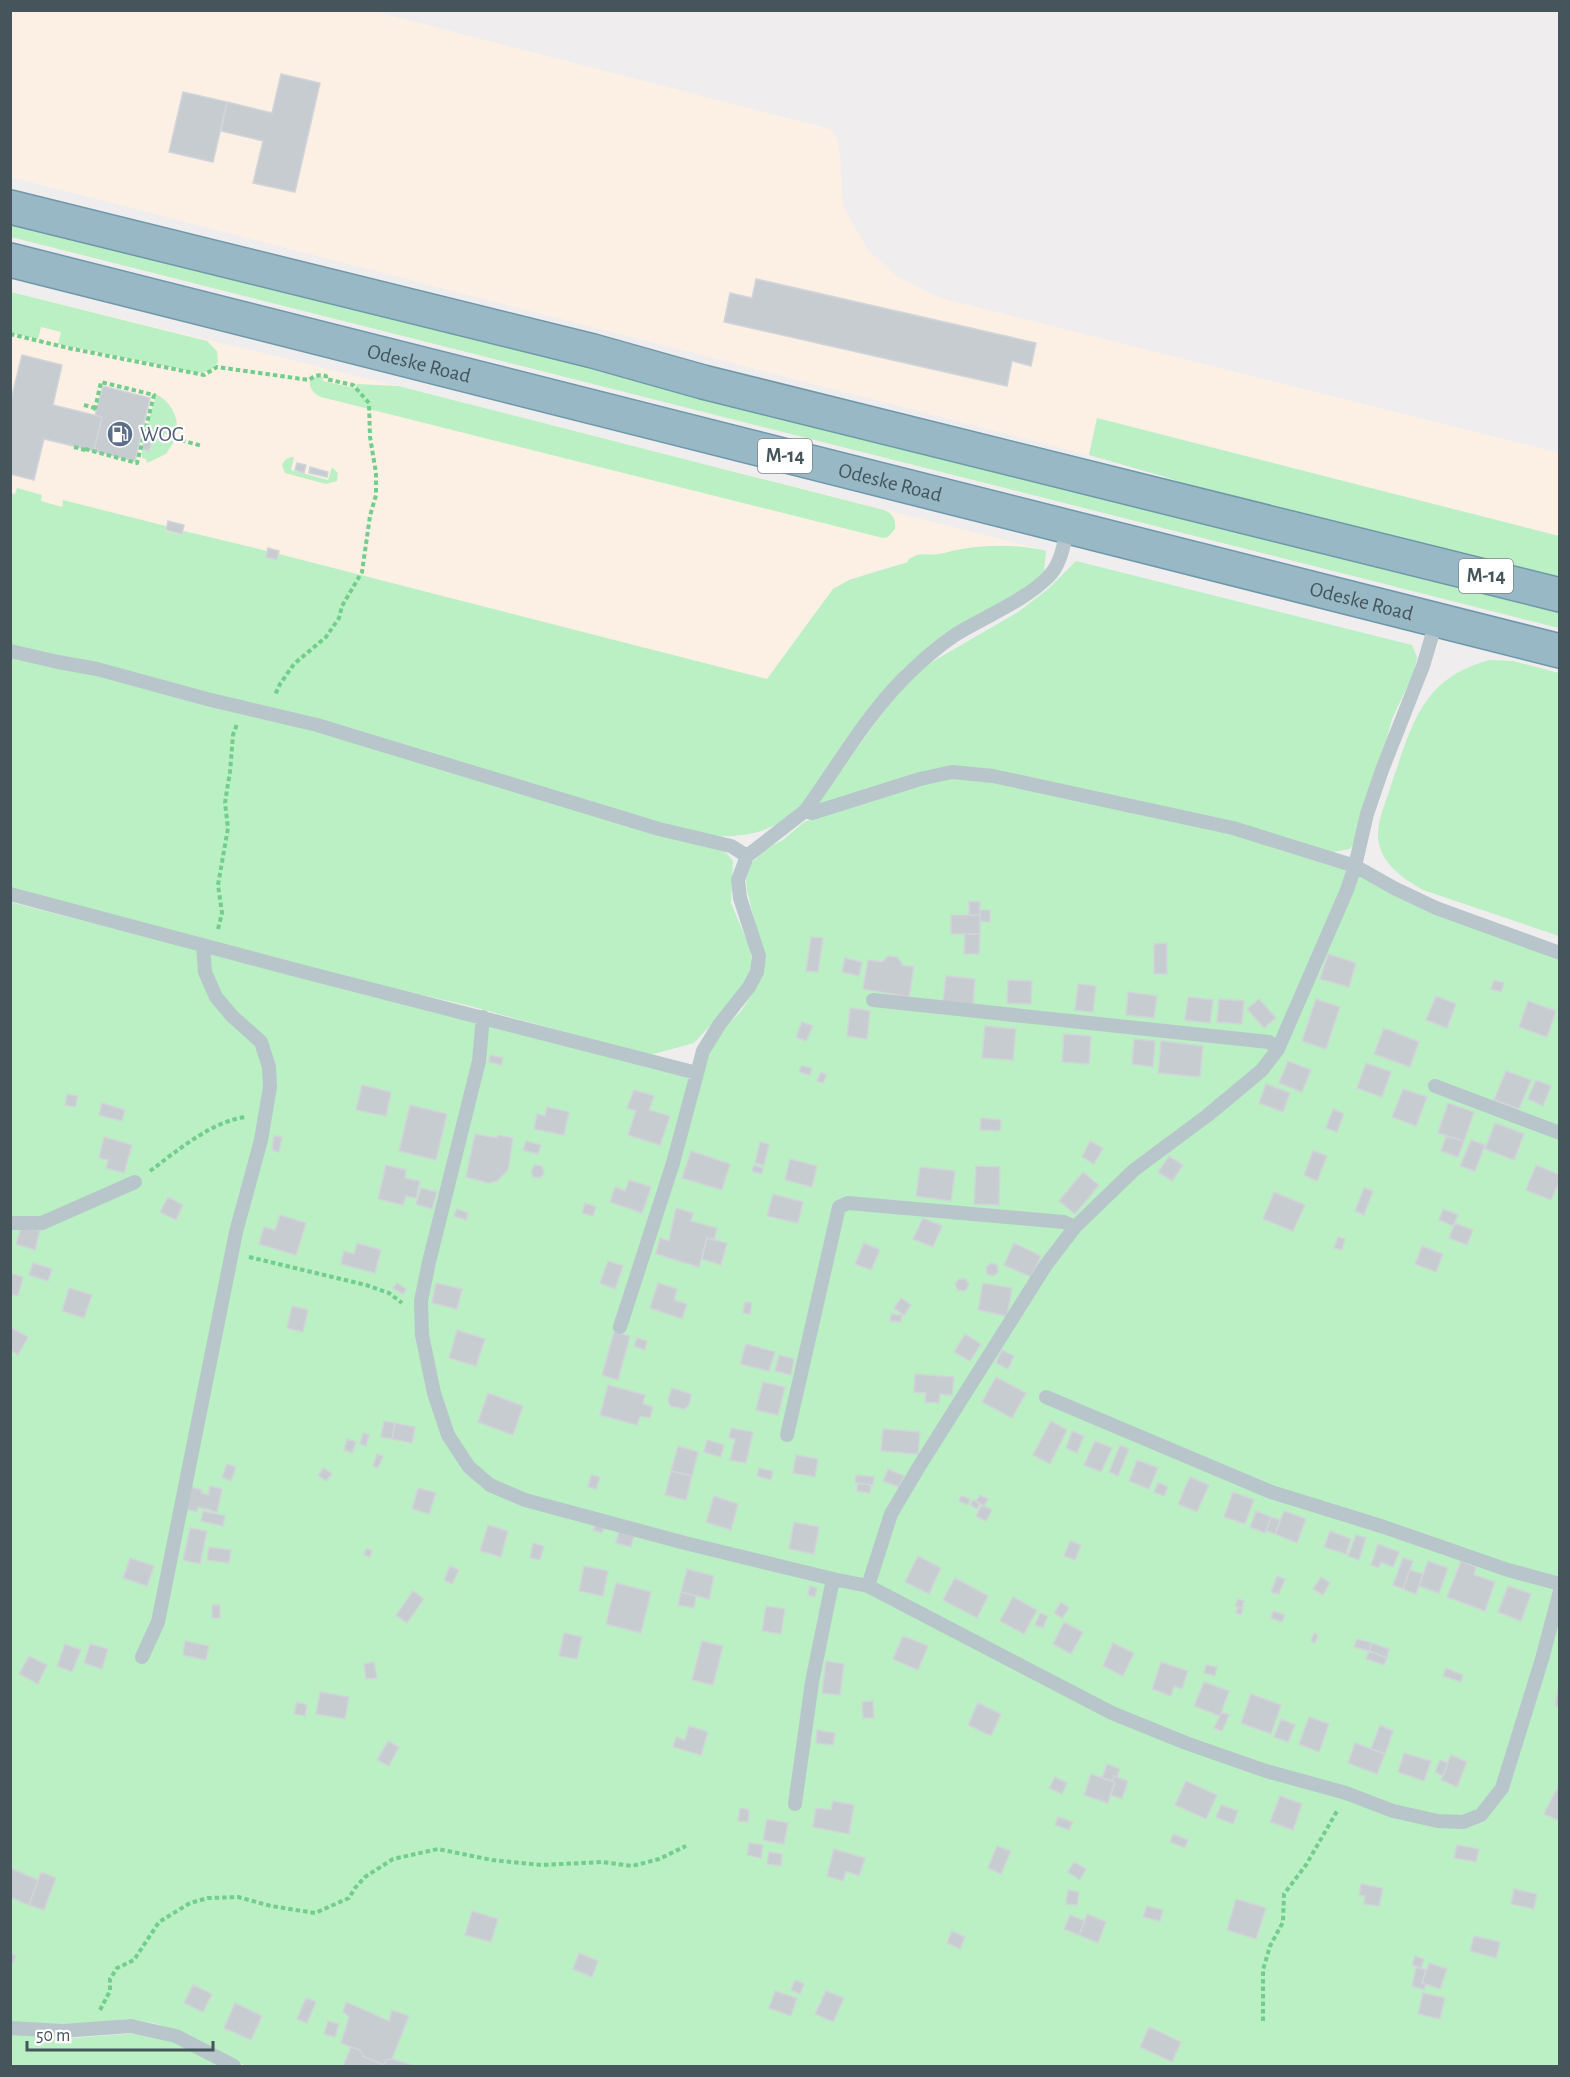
<svg xmlns="http://www.w3.org/2000/svg" width="1570" height="2077" viewBox="0 0 1570 2077" font-family="'Alegreya Sans',sans-serif">
<style>
.commercial{fill:#fcf0e5}
.green{fill:#baf0c3}
.building{fill:#c7ccd0;stroke:#d1d5d9;stroke-width:1.5}
.lines{fill:none;stroke-linecap:round;stroke-linejoin:round}
.trunk-casing{stroke:#6e98aa;stroke-width:36}
.path{stroke:#71ce8c;stroke-width:4;stroke-dasharray:4.5 3;stroke-linecap:butt}
.service{stroke:#b8c6cb;stroke-width:14}
.trunk{stroke:#98b8c6;stroke-width:33}
.labels{text-anchor:middle;dominant-baseline:central;stroke-width:4.5;stroke-linejoin:round;paint-order:stroke}
.shield{fill:#fff;stroke:#7d888c;stroke-width:1.5}
.shield-label{font-size:20px;font-weight:bold;fill:#45555b}
.street-label{font-size:21px;fill:#45555b;stroke:#fff}
.service-label{font-size:21px;fill:#4e5e75;stroke:#fff;text-anchor:start}
</style>
<rect width="100%" height="100%" fill="#f0edee"/>
<!-- commercial -->
<path class="commercial" d="M10,11h363l449,116 10,3 5,9 3,17 3,50 25,44 27,25 45,23 619,155v83l-462,-118 -8,37 -1078,-278z
M10,292l388,94 638,162 -39,-2 -116,23 -32,11 -16,9 -66,90 -756,-164z"/>
<!-- green -->
<path class="green" d="M10,220l668,170 881,220v18l-1548,-391z
M11,292l196,49 10,10 1,11 -7,8 -12,3 -141,-29 3,-12 -20,-5 -3,12 -27,-6z
M317,376l6,1v4l32,7 2,-4 41,2 486,124c9,4 12,9 11,19l-7,8 -5,1 -562,-141c-7,-3 -12,-9 -11,-16z
M156,394c16,9 24,24 20,43l-29,-8z
M1097,418l462,118v43l-328,-80 -69,-23 -73,-21z
M154,435l21,5 -9,14 -19,9 -1,-4 -4,-1v-8l8,1z
M294,457l-3,13 37,10 4,-13 6,6 -1,8 -11,3 -41,-11 -3,-8c3,-6 6,-8 12,-8z
M17,488l25,7 -1,6 21,6 1,-7 103,26 -1,5 17,4 2,-4 83,20 -1,6 11,3 2,-6 488,125 66,-90 16,-9 59,-18v-2c12,-9 17,-4 31,-6 7,-1 15,-4 23,-5 26,-4 59,-5 84,2l-2,20 -13,14 -89,51 -39,33 -29,33 -79,111c-29,21 -51,24 -85,23l-699,-191 -1,-152 5,1z
M1076,561l336,84 5,12 -2,13 -23,49 -21,79 -16,44 -5,7 -23,4 -370,-84 -144,40 89,-123 30,-24 86,-50 30,-23z
M10,655c242,53 479,126 716,197l7,9 -2,42 18,43 3,16 -3,16 -8,15 -47,50 -44,12 -184,-50 -102,-23 -353,-94z
M1490,660l23,1 46,12v263l-136,-46c-21,-12 -44,-28 -45,-54 -1,-16 10,-39 14,-54 21,-59 30,-104 98,-122z
M945,777l36,1 253,56 126,41 50,28 149,57v1106h-1313l-67,-35 -26,-8 -27,-4 -46,6 -69,-3 -1,-1120 691,177 14,-41 26,-27 12,-18 8,-22 2,-18 -16,-62 -1,-12 5,-16 18,-16 14,-7 21,-18 81,-28z
M11,2032l51,7 86,-7 53,18 24,16h-214z"/>
<!-- building -->
<path class="building" d="M281,74l39,9 -25,109 -42,-9 10,-42 -42,-10 6,-29 45,11z
M183,92l44,10 -14,60 -44,-10z
M756,279l280,64 -5,23 -19,-5 -5,25 -283,-64 6,-29 22,5z
M22,355l40,10 -9,40 49,12 -8,34 -50,-12 -10,41 -24,-6v-71z
M103,386l47,12 -15,63 -41,-10 8,-34 -7,-2z
M146,433l8,2 -5,16 -7,-2z
M297,463l9,2 -2,8 -9,-3z
M310,467l18,5 -1,5 -18,-4z
M168,521l16,4 -2,9 -16,-4z
M268,548l11,3 -2,9 -11,-3z
M969,901l11,1v13h-11z
M980,910h10v12l-10,-1z
M951,915h29v19h-29z
M965,934h15l-1,20h-15z
M811,937l12,1 -5,34 -12,-1z
M1167,943v31h-13v-30z
M1328,954l28,9 -7,24 -29,-8z
M888,956l9,1 5,6 -1,2 13,2 -5,30 -46,-8 5,-29 14,2z
M845,958l17,4 -3,14 -17,-4z
M946,976l29,3 -2,25 -30,-2z
M1008,980l24,1 -1,23 -24,-1z
M1494,980l10,3 -3,9 -10,-3z
M1078,984l18,2 -3,26 -18,-2z
M1128,992l29,4 -3,22 -28,-3z
M1436,996l20,8 -9,24 -21,-8z
M1188,997l25,3 -3,23 -25,-3z
M1219,999l25,2 -2,23 -25,-2z
M1259,999l17,19 -12,10 -17,-19z
M1316,999l24,8 -14,42 -24,-8z
M1528,1001l28,10 -9,26 -28,-10z
M850,1008l20,3 -3,28 -20,-3z
M802,1022l11,4 -7,15 -10,-4z
M985,1026l31,3 -3,31 -31,-2z
M1384,1028l35,14 -9,25 -36,-13z
M1064,1034l27,2 -2,28 -27,-2z
M1134,1039l21,2 -2,26 -21,-3z
M1161,1041l42,5 -3,31 -42,-4z
M490,1055l13,3 -2,7 -12,-3z
M1288,1061l23,9 -9,22 -23,-9z
M1366,1063l25,9 -9,25 -25,-9z
M801,1066l11,2 -2,7 -11,-3z
M1506,1071l25,9 -12,29 -25,-9z
M821,1072l6,3 -4,8 -6,-2z
M1536,1080l15,6 -8,20 -15,-7z
M1266,1084l24,9 -7,19 -24,-9z
M362,1085l29,7 -5,24 -30,-6z
M1403,1089l24,8 -11,29 -24,-9z
M634,1090l20,6 -5,14 21,6 -10,29 -32,-10 8,-24 -9,-3z
M67,1094l11,2 -3,11 -10,-2z
M102,1103l23,7 -3,11 -23,-6z
M1448,1103l26,9 -10,29 -26,-8z
M410,1105l37,9 -11,46 -37,-9z
M547,1107l22,5 -5,23 -30,-6 3,-15 8,2z
M1333,1109l11,5 -7,18 -11,-4z
M981,1118l20,2 -1,11 -20,-1z
M1495,1123l29,11 -10,26 -29,-11z
M475,1134l22,4 1,-3 15,3 -5,32 -11,11 -8,2 -23,-6z
M274,1136l8,1 -3,15 -7,-2z
M1446,1136l18,5 -6,16 -17,-6z
M104,1137l28,8 -8,28 -18,-5 2,-8 -9,-2z
M1471,1140l14,5 -10,26 -15,-5z
M526,1141l15,4 -3,9 -15,-4z
M1090,1141l13,7 -9,16 -12,-7z
M760,1142l9,2 -5,21 -9,-2z
M691,1151l39,13 -8,26 -40,-12z
M1313,1151l14,5 -10,25 -13,-6z
M1169,1156l14,9 -11,16 -14,-9z
M790,1159l27,7 -5,21 -27,-7z
M386,1165l20,5 -1,8 15,3 -4,17 -10,-2 -3,9 -25,-6z
M535,1165l7,1 2,7 -4,5 -7,-1 -2,-6z
M754,1165l9,3 -1,6 -10,-3z
M1536,1165l24,10v5l-9,20 -25,-10z
M976,1166l24,1 -1,38 -25,-1z
M920,1167l35,4 -4,30 -35,-5z
M1083,1172l16,13 -24,29 -16,-13z
M629,1180l22,7 -9,26 -32,-11 5,-15 10,4z
M421,1188l16,4 -5,17 -16,-5z
M1364,1188l9,3 -9,24 -9,-4z
M1274,1192l31,13 -12,26 -30,-12z
M773,1194l30,8 -5,21 -31,-7z
M168,1197l15,8 -7,15 -16,-8z
M585,1203l11,4 -3,9 -11,-3z
M676,1208l17,5 -2,8 26,7 -3,12 -7,-2 -8,29 -43,-13 4,-16 9,3z
M457,1209l11,4 -2,7 -12,-4z
M1443,1209l15,6 -5,11 -14,-6z
M280,1215l26,8 -10,32 -37,-11 5,-17 11,3z
M923,1218l19,8 -9,21 -20,-8z
M1455,1223l18,7 -6,15 -18,-7z
M21,1228l19,2 -5,20 -19,-6z
M1338,1237l7,2 -3,11 -8,-2z
M707,1238l20,5 -6,22 -19,-6z
M357,1243l24,7 -6,23 -34,-9 3,-13 10,3z
M864,1243l16,7 -9,20 -16,-6z
M1014,1243l27,13 -10,21 -27,-12z
M1422,1246l21,8 -7,18 -21,-8z
M608,1261l15,5 -8,23 -15,-6z
M33,1263l19,6 -4,12 -19,-6z
M991,1263l6,2 1,7 -4,4 -7,-2 -1,-7z
M10,1273l13,4 -5,19 -8,-2z
M959,1279h7l3,6 -4,6 -7,-1 -3,-6z
M397,1283l9,6 -3,5 -10,-6z
M436,1283l26,6 -5,20 -25,-6z
M658,1283l19,6 -3,11 13,4 -5,15 -32,-11z
M983,1283l29,5 -5,28 -29,-6z
M69,1288l23,7 -8,23 -22,-7z
M901,1298l10,7 -7,10 -10,-7z
M745,1302l7,1 -2,11 -7,-1z
M292,1306l16,4 -5,22 -16,-4z
M891,1314l11,1 -1,7 -11,-1z
M10,1327l18,10 -10,18 -6,-4 -2,3z
M457,1330l28,9 -9,27 -27,-8z
M614,1332l16,4 -12,44 -16,-5z
M965,1334l16,10 -11,17 -16,-9z
M637,1338l10,3 -2,9 -11,-4z
M746,1344l29,8 -6,19 -29,-7z
M1002,1350l12,6 -6,13 -12,-6z
M779,1355l15,4 -3,16 -16,-4z
M915,1374l39,3 -2,18 -12,-1 -1,9 -14,-1 1,-9 -12,-1z
M996,1377l30,16 -14,25 -30,-16z
M763,1382l22,5 -7,28 -22,-5z
M608,1385l37,10 -2,9 10,3 -3,11 -10,-2 -3,9 -37,-10z
M672,1388l19,6 -2,11 -5,4 -14,-3 -2,-6z
M488,1393l35,13 -10,29 -35,-13z
M384,1421l11,2 -3,16 -11,-2z
M1051,1421l16,9 -17,34 -17,-9z
M395,1423l20,4 -3,16 -20,-4z
M731,1428l22,4 -7,31 -16,-3 5,-21 -6,-1z
M883,1429l37,3 -2,22 -37,-3z
M1072,1431l12,5 -7,17 -11,-5z
M363,1433l6,2 -3,11 -6,-2z
M347,1439l9,3 -4,11 -8,-3z
M707,1440l17,5 -3,12 -17,-5z
M1095,1441l17,7 -11,24 -17,-7z
M1120,1445l9,4 -11,27 -9,-4z
M678,1446l20,6 -6,24 -21,-5z
M377,1454l6,2 -5,12 -5,-2z
M796,1455l22,4 -3,18 -22,-4z
M1137,1460l21,8 -9,21 -20,-8z
M227,1464l9,3 -5,14 -9,-4z
M324,1468l8,6 -6,7 -8,-6z
M759,1468l14,3 -2,9 -14,-4z
M888,1469l16,7 -5,11 -16,-6z
M671,1471l21,5 -6,24 -21,-5z
M591,1475l9,2 -4,12 -8,-2z
M856,1475l18,2 -1,8 -18,-2z
M1190,1477l19,8 -12,27 -19,-8z
M1158,1482l10,5 -4,9 -10,-4z
M858,1483l13,2 -1,8 -13,-2z
M210,1486l12,3 -5,23 -19,-5 -1,5 -11,-3 5,-22 11,3 -1,3 7,2z
M418,1488l18,5 -7,21 -17,-5z
M1233,1492l21,8 -9,24 -21,-7z
M980,1495l8,4 -4,7 -8,-5z
M714,1496l24,8 -7,26 -25,-8z
M961,1496l9,3 -2,6 -9,-4z
M973,1500l7,4 -3,5 -6,-4z
M982,1505l10,5 -6,11 -10,-5z
M203,1511l22,5 -2,10 -22,-5z
M1256,1511l15,6 -6,16 -15,-6z
M1284,1511l22,8 -9,24 -22,-9z
M1271,1517l9,3 -5,14 -9,-3z
M794,1522l25,5 -5,27 -25,-5z
M488,1525l20,6 -7,26 -21,-6z
M595,1525l9,3 -2,5 -9,-3z
M190,1528l17,3 -7,33 -17,-4z
M619,1531l15,5 -3,11 -15,-4z
M1330,1531l21,8 -5,15 -22,-7z
M1356,1535l10,3 -7,22 -11,-4z
M1070,1541l11,4 -6,15 -11,-4z
M533,1543l11,3 -4,14 -10,-2z
M1378,1544l21,8 -6,15 -12,-5 -2,6 -8,-3z
M209,1547l22,3 -2,13 -22,-3z
M366,1549l6,1 -2,7 -6,-2z
M918,1556l23,12 -12,26 -24,-12z
M130,1558l24,8 -7,20 -24,-8z
M1403,1558l10,3 -10,28 -10,-4z
M1428,1561l20,7 -9,25 -20,-7z
M1461,1561l15,6 -2,8 21,7 -10,29 -38,-14z
M450,1566l9,4 -7,14 -8,-4z
M584,1566l24,5 -5,25 -24,-5z
M687,1569l27,7 -5,23 -28,-7z
M1410,1570l13,4 -7,20 -13,-5z
M1277,1576l8,3 -6,15 -8,-2z
M1321,1577l9,6 -7,12 -10,-6z
M955,1578l33,18 -11,22 -34,-18z
M616,1583l35,9 -10,41 -35,-9z
M810,1586l7,2 -2,9 -7,-2z
M1508,1586l23,8 -10,27 -23,-9z
M413,1591l11,8 -17,24 -11,-8z
M681,1592l15,4 -2,12 -16,-3z
M1013,1597l24,13 -13,24 -24,-13z
M1238,1599l6,2 -2,7 -7,-2z
M1061,1602l8,6 -7,10 -8,-5z
M212,1605h8v13h-8z
M766,1606l19,3 -4,25 -19,-3z
M1238,1607l5,2 -2,6 -5,-2z
M1273,1611l12,4 -3,7 -11,-4z
M1040,1613l8,3 -5,12 -8,-3z
M1064,1622l19,10 -12,22 -18,-10z
M564,1633l18,4 -5,22 -18,-3z
M1314,1633l4,2 -3,8 -4,-2z
M903,1636l25,10 -10,24 -25,-11z
M1357,1639l15,4 -3,8 -15,-4z
M185,1641l24,5 -3,14 -23,-5z
M702,1641l21,5 -10,39 -21,-5z
M1113,1643l21,10 -11,23 -20,-10z
M1372,1643l17,6 -2,9 -18,-7z
M65,1644l16,6 -9,22 -15,-6z
M90,1644l18,5 -6,20 -18,-6z
M1369,1651l18,7 -3,7 -18,-6z
M29,1656l18,9 -9,19 -19,-10z
M826,1661l18,3 -4,31 -18,-2z
M374,1662l3,16 -11,1 -2,-15z
M1161,1662l27,9 -6,18 -8,-3 -3,10 -19,-7z
M1206,1665l11,2 -2,9 -11,-3z
M1446,1668l17,7 -2,7 -18,-6z
M1204,1682l25,9 -9,25 -26,-10z
M1558,1689l2,1v16h-5z
M320,1692l29,5 -4,22 -29,-5z
M1251,1694l30,11 -10,29 -30,-11z
M873,1701l1,17h-11l-1,-16z
M297,1702l10,3 -2,11 -11,-2z
M978,1703l23,11 -10,22 -23,-11z
M1222,1712l7,3 -7,16 -8,-3z
M1309,1717l20,7 -10,28 -20,-8z
M1281,1719l14,6 -7,17 -14,-5z
M1380,1725l13,6 -8,23 -14,-5z
M689,1726l19,6 -7,23 -28,-8 3,-10 9,3z
M817,1730l18,3 -2,12 -17,-2z
M388,1741l11,6 -10,19 -12,-6z
M1355,1743l30,11 -8,20 -29,-11z
M1404,1753l27,8 -7,20 -26,-9z
M1451,1755l16,7 -10,25 -16,-7z
M1440,1760l8,3 -5,13 -8,-4z
M1107,1764l13,5 -3,8 -3,-1 -2,5 -10,-3z
M1091,1774l24,8 -7,21 -24,-8z
M1114,1776l14,5 -6,18 -12,-4 5,-13 -3,-1z
M1055,1777l12,6 -5,11 -13,-6z
M1186,1781l31,14 -11,24 -31,-14z
M1560,1783v38l-16,-7z
M1280,1796l22,8 -9,26 -23,-8z
M833,1801l21,4 -5,29 -36,-7 3,-19 15,2z
M1221,1805l17,6 -5,13 -17,-7z
M740,1808l9,2 -1,12 -10,-1z
M1058,1817l15,5 -4,8 -14,-5z
M767,1819l21,4 -4,21 -21,-4z
M1173,1834l15,6 -3,8 -15,-6z
M749,1843l14,2 -2,13 -14,-3z
M1457,1845l22,4 -3,13 -22,-4z
M997,1846l14,5 -10,23 -13,-6z
M834,1849l31,9 -6,18 -13,-5 -3,10 -16,-5z
M769,1852l13,2 -1,12 -14,-2z
M1074,1862l12,7 -6,11 -12,-8z
M10,1868l28,12 -9,25 -19,-8z
M41,1872l15,6 -12,32 -15,-5z
M1361,1884l22,4 -4,18 -15,-2 1,-8 -6,-1z
M1514,1889l23,5 -3,15 -23,-5z
M1068,1890l11,2 -2,13 -11,-1z
M1236,1899l30,9 -10,31 -29,-9z
M1147,1906l16,4 -3,11 -17,-4z
M472,1911l26,8 -7,23 -26,-7z
M1087,1914l19,8 -8,21 -19,-8z
M1070,1915l15,6 -6,14 -15,-6z
M952,1931l13,6 -5,12 -13,-6z
M1474,1936l26,6 -4,16 -26,-7z
M10,1953l6,3 -6,12z
M579,1953l19,8 -6,16 -19,-8z
M1415,1956l9,3 -3,9 -9,-3z
M1429,1963l18,6 -7,20 -18,-6z
M1416,1967l10,3 -4,13 4,1 -2,6 -12,-4z
M795,1980l9,4 -4,10 -9,-4z
M193,1985l19,9 -9,18 -19,-9z
M775,1991l22,7 -6,18 -22,-8z
M826,1991l18,7 -11,24 -18,-8z
M1423,1993l22,5 -5,21 -22,-5z
M306,1998l10,4 -9,21 -10,-4z
M346,2002l43,19 3,-11 17,6 -17,43 -6,1 -2,5 -20,-8 -4,-7 -19,-7 8,-26 -6,-5z
M235,2003l27,13 -11,24 -27,-12z
M328,2021l11,3 -4,13 -11,-3z
M1149,2027l32,15 -9,20 -32,-15z
M351,2047l9,3 4,7 20,8 -1,1h-40z
M392,2059l23,7h-32l3,-6z"/>
<g class="lines">
<defs>
<g id="trunk">
<path d="M10,207l583,144 110,31 857,213"/>
<path id="s1" d="M10,260l1550,391"/>
</g>
</defs>
<!-- trunk casing -->
<use href="#trunk" class="trunk-casing"/>
<!-- path -->
<path class="path" d="M10,334l58,14 136,27 13,-8 92,13c5,-4 9,-6 17,-4v3l27,6 16,18 1,34 6,36v22l-6,21 -8,56 -20,34 -3,12 -13,19 -32,27 -14,20 -5,11
M84,405l11,3
M145,430l57,16
M74,447l11,3
M85,449l52,14 17,-68 -53,-13 -6,27 2,1
M218,929l4,-16 -4,-28 10,-57 -3,-25 2,-13 3,-18 3,-37 4,-11
M150,1171c27,-20 63,-51 97,-54
M249,1257l117,28 23,8 13,10
M100,2010l10,-19v-12l7,-11 17,-8 25,-38 31,-19 18,-5 30,-1 33,9 44,7 34,-15 6,-10 10,-11 28,-18 45,-10 54,11 49,5 61,-3 30,4 27,-7 27,-13
M1263,2021v-51l7,-24 13,-24 1,-28 22,-29 31,-54"/>
<!-- service -->
<path class="service" d="M10,651l48,11 39,7 110,30 110,26 342,104 72,17 16,10 58,-45 7,2 108,-34 32,-7 41,4 240,52 122,38 39,22 42,20 124,45
M805,811c32,-44 59,-92 98,-132 16,-16 33,-31 52,-44 27,-17 71,-35 93,-58 13,-12 16,-34 20,-50
M10,894l294,78 393,101
M873,1000l396,42 9,7
M483,1017l-4,44 -50,201 -8,39 1,34 12,58 14,42 21,32 21,18 35,15 160,43 148,36
M1435,1086l125,47
M10,1223h32l93,-41
M620,1327l53,-164 30,-112 16,-26 30,-38 8,-15 2,-16 -19,-58 -2,-18 9,-24
M1046,1397l225,95 110,34 127,44 52,14
M787,1435l52,-228 9,-4 216,19 11,5
M868,1586l23,-72 29,-49 126,-200 29,-38 59,-57 74,-55 54,-45 16,-21 69,-159 8,-24 12,-52 15,-44 41,-104 14,-47
M142,1657l16,-35 78,-390 25,-92 9,-53 -1,-20 -8,-25 -29,-26 -16,-19 -11,-25 -2,-27
M795,1804l17,-122 21,-103 35,7 244,127 74,30 80,28 80,22 47,18 45,10 25,1 18,-7 21,-27 40,-129 18,-68
M10,2028l53,3 68,-5 45,10 58,30"/>
<!-- trunk -->
<use href="#trunk" class="trunk"/>
</g>
<!-- icons -->
<defs>
<symbol id="fuel-disc" viewBox="-11 -11 22 22"><circle r="9.5" fill="#5c6f8a" stroke="#fff"/><path d="M-5.5-6h7V0h2V4h1.3V-2.5L3-4.5l.8-.8L6-3V5H2.5V1h-1V6h-7ZM-4.2-4.7v3.2H.2V-4.7Z" fill="#fff"/></symbol>
</defs>
<g fill-rule="evenodd">
<use href="#fuel-disc" x="105" y="419" width="30" height="30"/>
</g>
<g class="labels">
<!-- shield labels -->
<g class="shield">
<rect x="758" y="439" width="54" height="34" rx="4.5"/>
<rect x="1459" y="559" width="54" height="34" rx="4.5"/>
</g>
<g class="shield-label">
<text x="785" y="456">М-14</text>
<text x="1486" y="576">М-14</text>
</g>
<!-- street labels -->
<g class="street-label">
<text stroke="none"><textPath href="#s1" startOffset="422">Odeske Road</textPath></text>
<text stroke="none"><textPath href="#s1" startOffset="908">Odeske Road</textPath></text>
<text stroke="none"><textPath href="#s1" startOffset="1394">Odeske Road</textPath></text>
</g>
<!-- service labels -->
<g class="service-label">
<text x="140" y="434">WOG</text>
</g>
</g>
<!-- border -->
<rect width="1570" height="2077" fill="none" stroke="#45555b" stroke-width="24"/>
<!-- scale -->
<path d="M27 2041v9h186v-9" fill="none" stroke="#45555b" stroke-width="3"/>
<text x="36" y="2041" font-size="18" fill="#45555b" stroke="#ffffff" stroke-width="4.5" paint-order="stroke">50 m</text>
</svg>
